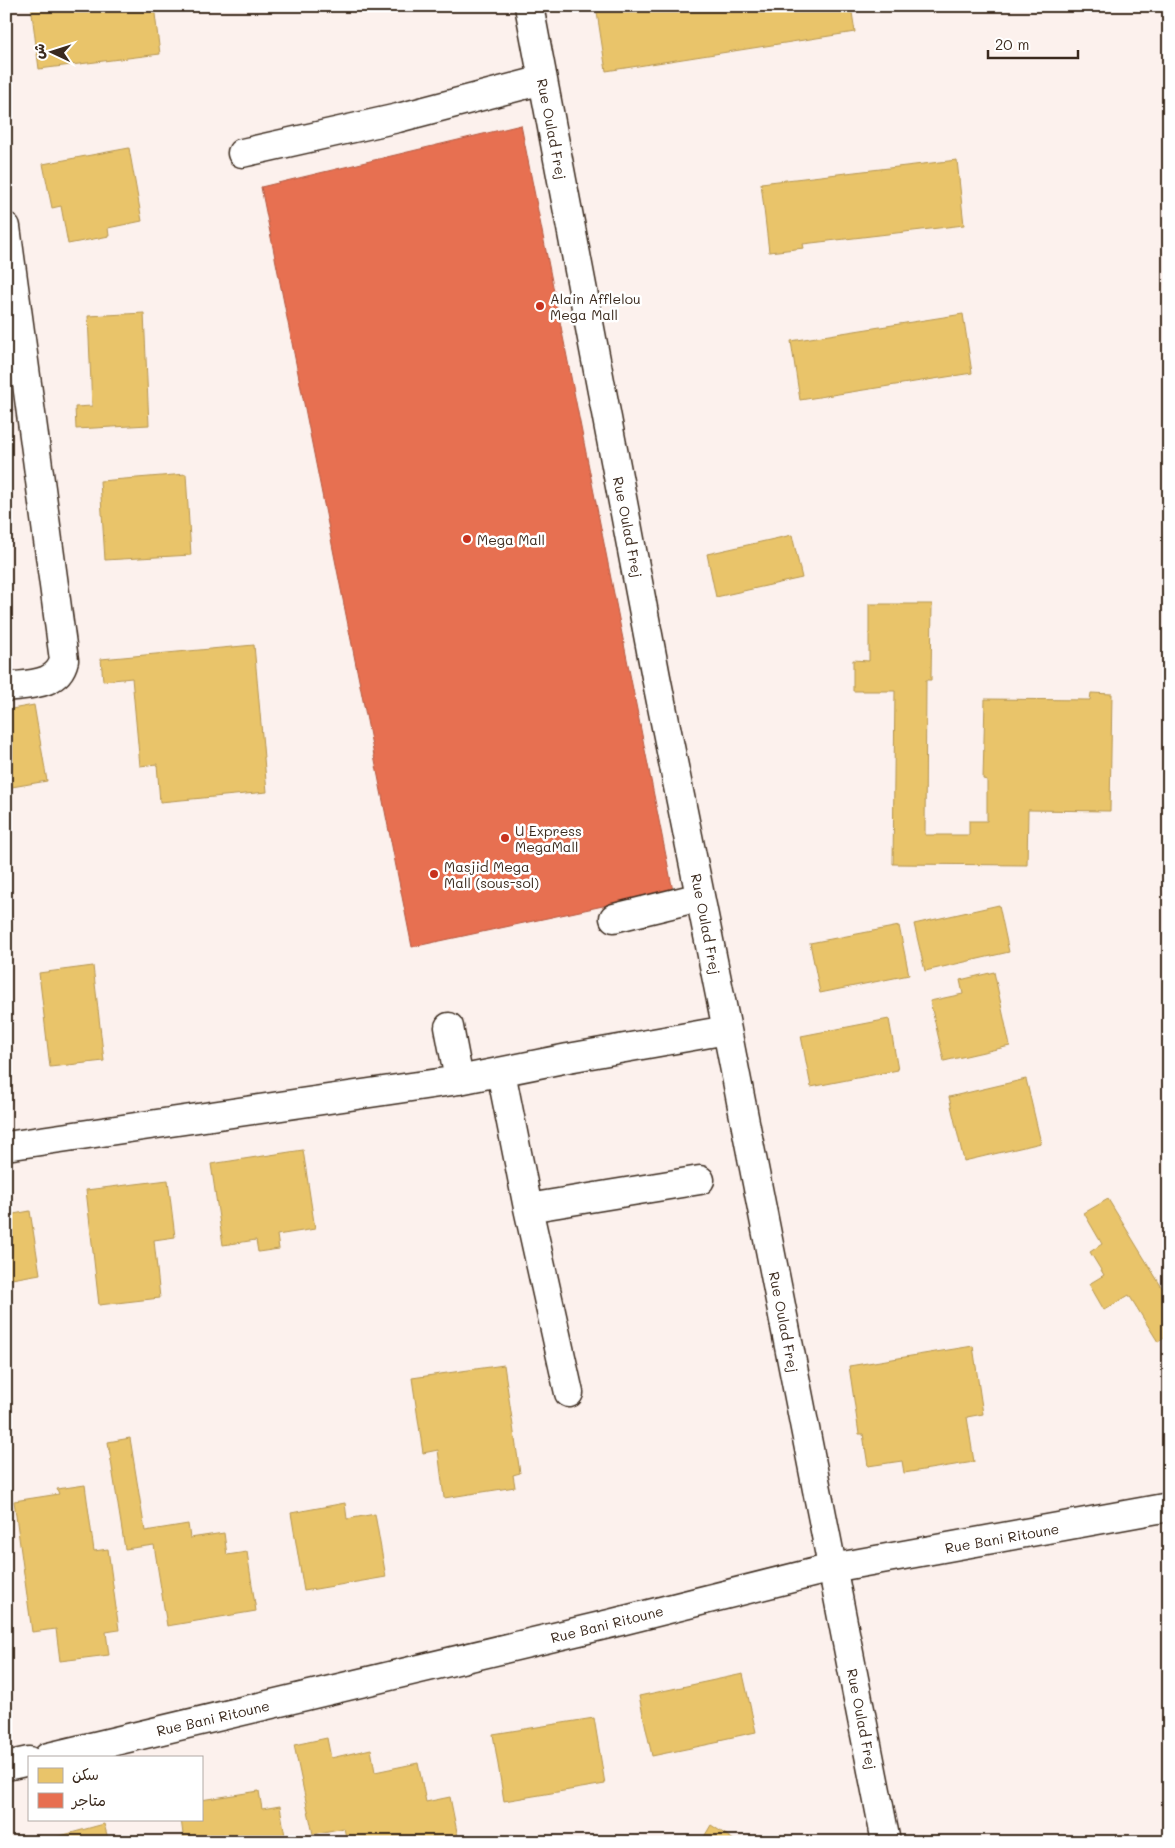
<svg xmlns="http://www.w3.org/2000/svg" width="1175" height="1848" viewBox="0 0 1175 1848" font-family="Mali,'Playpen Sans Arabic',sans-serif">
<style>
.homes{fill:#e9c46a;stroke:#b59653}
.shops{fill:#e76f51;stroke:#b35a42}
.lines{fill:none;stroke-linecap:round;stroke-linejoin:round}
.minor-casing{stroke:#3b2a1e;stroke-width:31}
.minor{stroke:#fff;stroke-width:28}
.poi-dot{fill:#c8321e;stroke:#fff;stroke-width:2}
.labels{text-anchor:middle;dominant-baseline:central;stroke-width:5;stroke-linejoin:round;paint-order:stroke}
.street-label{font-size:14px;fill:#3b2a1e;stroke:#fff}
.poi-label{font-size:14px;fill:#3b2a1e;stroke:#fff;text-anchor:start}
</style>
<rect width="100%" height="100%" fill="#fcf1ed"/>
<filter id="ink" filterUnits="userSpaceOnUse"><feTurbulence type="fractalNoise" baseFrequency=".02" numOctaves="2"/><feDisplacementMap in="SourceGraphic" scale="10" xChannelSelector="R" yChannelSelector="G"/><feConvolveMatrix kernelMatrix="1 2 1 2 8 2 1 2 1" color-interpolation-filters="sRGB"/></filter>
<g filter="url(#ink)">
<!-- homes -->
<path class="homes" d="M31,6h123l6,48 -121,15z
M596,6h255l4,26 -249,39z
M129,148l13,73 -34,7 1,8 -41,8 -7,-38 -9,2 -9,-44z
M957,160l7,65 -161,19 1,4 -35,4 -8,-69z
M144,313l5,112 -73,4 -1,-22 17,-1 -4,-90z
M963,314l9,59 -172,27 -9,-59z
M186,474l5,81 -86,5 -5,-79z
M792,535l10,43 -86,19 -9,-43z
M869,604h63l-1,76h-5l-1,155h44v-14h18v-41l-4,-1 2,-80 105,1 1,-7 21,1 -2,117 -82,-1 -1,55 -134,-1 2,-173h-42v-31l16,1z
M254,645l13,147 -107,10 -3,-38 -17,2 -8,-88 -29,3 -2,-22z
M34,705l13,76 -41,7v-78z
M999,905l10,47 -84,19 -11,-47z
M899,926l10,49 -89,18 -10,-50z
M93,966l11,95 -54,6 -11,-94z
M994,972l16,74 -66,15 -14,-60 33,-7 -3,-14z
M889,1019l9,51 -87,17 -10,-51z
M1026,1079l15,64 -77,18 -15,-64z
M303,1150l12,79 -38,6 2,14 -21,3 -2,-12 -33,5 -12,-81z
M168,1180l7,57 -21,3 6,58 -61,7 -13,-115z
M1108,1199l61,100v36l-11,7 -29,-47 -25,15 -15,-26 15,-9 -14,-23 12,-8 -18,-31z
M6,1204l2,11 22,-4 10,63 -34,6z
M973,1346l10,68 -16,3 7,45 -70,11 -2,-12 -34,5 -5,-32h-4l-10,-68z
M504,1365l16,108 -7,2 2,12 -71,11 -6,-48 -15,3 -11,-75z
M130,1438l15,93 43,-7 2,14 34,-5 3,22 20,-3 9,59 -89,15 -13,-81 -29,4 -17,-107z
M85,1485l9,66 14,-2 11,81 -13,2 3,23 -49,6 -4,-32 -24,3 -18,-131 45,-7 -2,-5z
M345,1503l2,16 28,-5 11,63 -82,14 -13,-78z
M743,1674l13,58 -37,8 1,2 -68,14 -13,-60z
M594,1718l11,66 -101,17 -11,-67z
M327,1738l4,20 40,-9 4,23 43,-9 8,39 24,-5 9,45h-112l-3,-14 -31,6 -19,-89z
M259,1791l3,18 18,-3 6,36h-102l-3,-23h20v-19z
M104,1824l5,18h-71z
M711,1825l26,17h-36z"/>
<!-- shops -->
<path class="shops" d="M521,125l152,766 -261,56 -151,-760z"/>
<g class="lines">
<defs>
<path id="minor" d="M529,6l127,671 71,353 159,812
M242,153l156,-35 145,-38
M6,227l58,433c-6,26 -36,24 -58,27
M614,918l86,-21
M449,1027l10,53
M501,1072l27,136 41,185
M6,1146l453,-66 109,-22 159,-28
M528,1208l172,-28
M48,1757l561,-133 223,-56 337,-61
M6,1766l23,-5"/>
</defs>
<!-- minor casing -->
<use href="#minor" class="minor-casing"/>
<!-- minor -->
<use href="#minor" class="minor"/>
</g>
</g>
<!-- markers -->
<g class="poi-dot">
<circle cx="540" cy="306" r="5"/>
<circle cx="467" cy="539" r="5"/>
<circle cx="505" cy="838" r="5"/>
<circle cx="434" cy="874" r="5"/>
</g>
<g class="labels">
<!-- street labels -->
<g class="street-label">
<text transform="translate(552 129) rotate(79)">Rue Oulad Frej</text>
<text transform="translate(628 527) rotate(79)">Rue Oulad Frej</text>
<text transform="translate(706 924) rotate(79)">Rue Oulad Frej</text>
<text transform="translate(784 1322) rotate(79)">Rue Oulad Frej</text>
<text transform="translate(1002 1538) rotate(-10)">Rue Bani Ritoune</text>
<text transform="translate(607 1624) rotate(-14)">Rue Bani Ritoune</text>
<text transform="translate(213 1718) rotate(-13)">Rue Bani Ritoune</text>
<text transform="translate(862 1719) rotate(79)">Rue Oulad Frej</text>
</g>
<!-- poi labels -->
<g class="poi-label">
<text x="550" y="298">Alain Afflelou<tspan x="550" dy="16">Mega Mall</tspan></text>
<text x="477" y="539">Mega Mall</text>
<text x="515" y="830">U Express<tspan x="515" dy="16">MegaMall</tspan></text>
<text x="444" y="866">Masjid Mega<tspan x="444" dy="16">Mall (sous-sol)</tspan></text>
</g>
</g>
<!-- margin -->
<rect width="1175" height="1848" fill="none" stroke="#fff" stroke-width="25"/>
<rect x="12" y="12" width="1150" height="1823" fill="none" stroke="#3b2a1e" stroke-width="2" filter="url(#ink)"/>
<!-- legend -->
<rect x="28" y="1756" width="175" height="65" fill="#ffffff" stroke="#b1aaa5"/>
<rect x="38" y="1768" width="25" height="15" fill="#e9c46a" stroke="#b1aaa5"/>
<text x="72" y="1780" font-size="15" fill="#3b2a1e">سكن</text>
<rect x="38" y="1793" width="25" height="15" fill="#e76f51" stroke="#b1aaa5"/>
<text x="72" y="1806" font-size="15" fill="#3b2a1e">متاجر</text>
<!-- north arrow -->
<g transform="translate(52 52) rotate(274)" stroke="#ffffff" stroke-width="4" paint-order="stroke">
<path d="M0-4L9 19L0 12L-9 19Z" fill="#3b2a1e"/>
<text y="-8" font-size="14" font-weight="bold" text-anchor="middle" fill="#3b2a1e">ش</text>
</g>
<!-- scale -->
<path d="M988 50v8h90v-8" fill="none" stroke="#3b2a1e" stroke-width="2.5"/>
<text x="995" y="50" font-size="15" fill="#3b2a1e" stroke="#ffffff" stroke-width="4" paint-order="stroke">20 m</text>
</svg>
